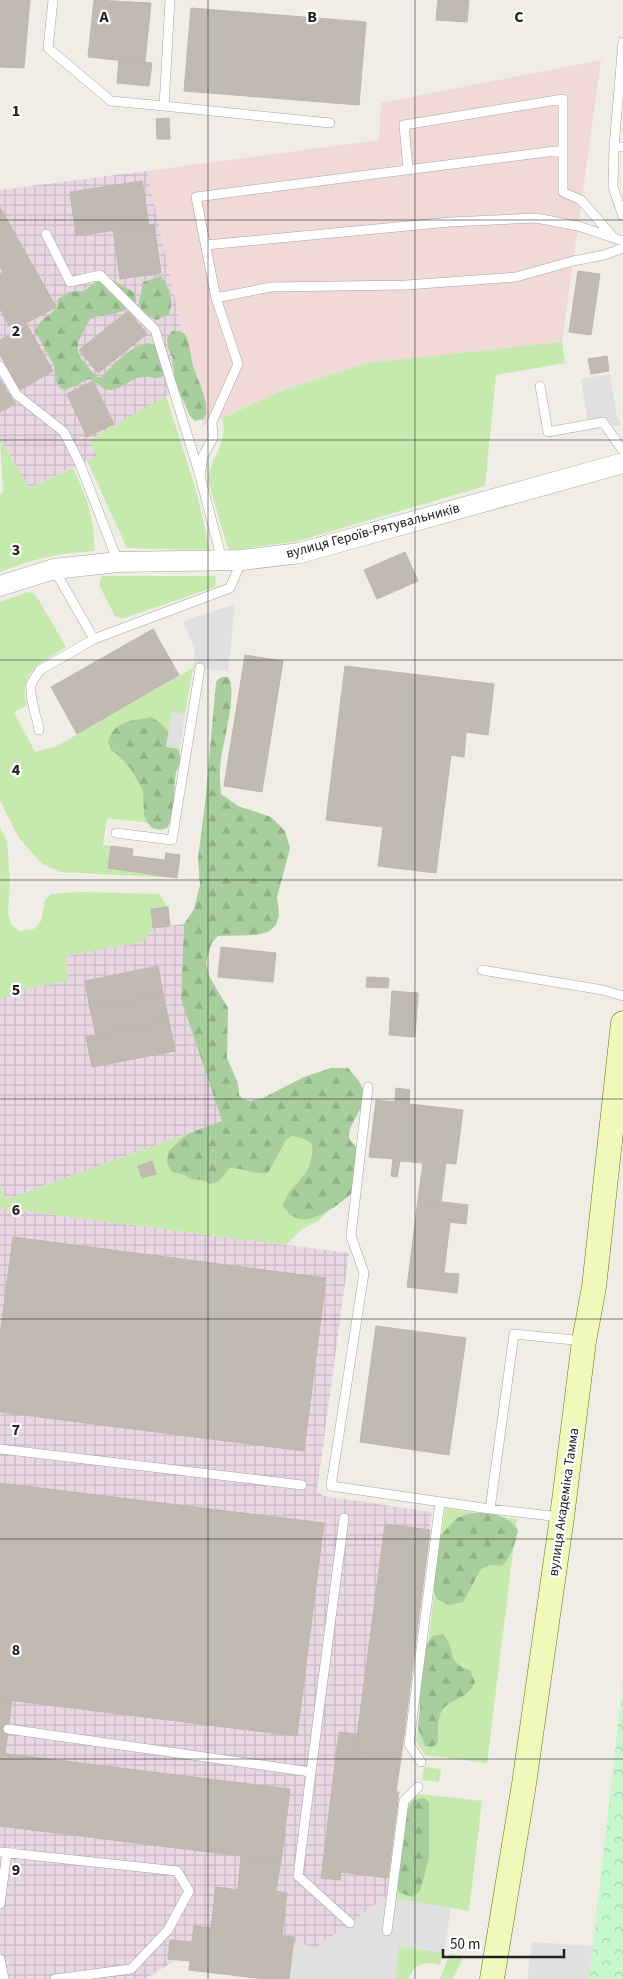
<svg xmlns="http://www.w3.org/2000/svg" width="623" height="1979" viewBox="0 0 623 1979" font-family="'Source Sans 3',sans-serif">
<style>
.commercial{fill:#f0d9d6}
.industrial{fill:url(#industrial-grid)}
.grass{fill:#c6e9ae}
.forest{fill:url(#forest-firs)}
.park{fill:url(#park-crowns)}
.parking{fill:#e0e0e0}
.building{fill:#c1bab3;stroke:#c1b6a9}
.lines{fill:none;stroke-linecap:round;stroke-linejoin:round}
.service-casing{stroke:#a4a4a4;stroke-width:10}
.tertiary-casing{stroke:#a4a4a4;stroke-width:21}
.secondary-casing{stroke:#617608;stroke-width:25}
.service{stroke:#fff;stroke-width:9}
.tertiary{stroke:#fff;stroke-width:20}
.secondary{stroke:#f0f8bc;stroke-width:24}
.grid{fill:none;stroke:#202020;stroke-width:1;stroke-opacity:0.55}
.labels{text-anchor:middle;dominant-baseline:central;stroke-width:4.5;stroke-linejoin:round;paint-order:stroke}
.street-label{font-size:14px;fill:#202020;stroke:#fff}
.grid-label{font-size:16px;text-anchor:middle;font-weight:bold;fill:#202020;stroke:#fff;stroke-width:4.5;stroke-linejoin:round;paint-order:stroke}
</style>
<defs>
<pattern id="industrial-grid" width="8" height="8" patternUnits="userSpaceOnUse" patternTransform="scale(1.25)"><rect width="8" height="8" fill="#e9d8e4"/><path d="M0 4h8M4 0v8" fill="none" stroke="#c8b9c3"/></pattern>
<pattern id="forest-firs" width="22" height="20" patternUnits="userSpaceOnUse" patternTransform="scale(1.25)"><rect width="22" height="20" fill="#a7ce9c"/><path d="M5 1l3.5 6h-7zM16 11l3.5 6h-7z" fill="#8fb186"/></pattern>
<pattern id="park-crowns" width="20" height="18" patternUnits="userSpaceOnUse" patternTransform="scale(1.25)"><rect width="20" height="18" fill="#c5f8cd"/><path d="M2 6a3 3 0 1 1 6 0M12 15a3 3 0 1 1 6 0" fill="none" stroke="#a9d4b0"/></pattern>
</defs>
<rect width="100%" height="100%" fill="#f0ede6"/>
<!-- commercial -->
<path class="commercial" d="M601,60l-39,282 -196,21 -80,26 -83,37 -56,-255 232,-31 2,-37z"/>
<!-- industrial -->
<path class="industrial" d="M147,171l46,210 -104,59 8,16 -68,32 -29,-50v-248z
M184,924l-3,75 41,122 -215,78 -7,-11v-188l13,-8 56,-12 -4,-24 77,-14 11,-14z
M0,1208l349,45 -32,238 6,5 109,16 -36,280h3l-13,105 -69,50 -23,-3 -5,35h-24l-76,-9 1,-9 -14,-1 -31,19h-145z"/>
<!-- grass -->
<path class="grass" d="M562,342l3,21 -69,12 -11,111 -187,55 -64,9 -5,-1 -2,-3 -19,-66c3,-25 21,-36 14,-62l64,-29 80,-26z
M166,396l30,94 14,60 -83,-2 -40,-87 10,-5 -8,-16z
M0,438l29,50 44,-20c13,27 23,52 21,83 -36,2 -61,8 -94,21v-77l3,-4z
M102,576h114l-1,11 -94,32 -6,-3 -16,-31z
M27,592l6,1 4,4 29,50c-25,16 -48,23 -39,58l-13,7 21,40 22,-6 136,-78 -8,46 -13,-1 -6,34 14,2 -12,76 -61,-7 -4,27 8,1 -3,22 69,10 -117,-6 -18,-8 -23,-26 -19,-37v-199z
M0,827l7,14 3,40 -2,32 3,11 8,7 15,-2 7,-8 4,-21 6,-6 29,-2 79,2 9,13 -17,2 2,19 -10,14 -78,14 4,24 -56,12 -13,8z
M341,1078l-7,125 -14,17 -18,9 -16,16 -286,-37v-20l7,11z
M445,1508l72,11 -30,244 -62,-8 -9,-14z
M424,1767l17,2 -2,13 -17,-2z
M420,1794l62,7 -13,110 -73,-12 12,-96z
M398,1946l46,7 -4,12c-14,-4 -27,-2 -31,14h-14z
M450,1954l14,2 -11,23h-13z"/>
<!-- forest -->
<path class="forest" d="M161,276c9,13 13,22 8,38l-12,6 -13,-5 -5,-12 4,-21z
M109,279l25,13 2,7c-7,17 -32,14 -46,20 -17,31 -18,31 7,58h4c14,-13 29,-32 49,-34l19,14 2,10c-2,3 -3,7 -7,9 -8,4 -15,0 -23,1 -12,2 -19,13 -32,13 -9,-1 -12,-9 -20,-11l-24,11 -5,-2 -4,-7 -2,-16 -19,-34c4,-12 16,-15 23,-25l-1,-6 12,-8 15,-1 13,-10z
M172,331h7l6,3c5,10 5,17 7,27 3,16 20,42 12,58l-9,2 -5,-5 -15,-34 -3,-26 -4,-8 -1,-10z
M223,677h5c11,17 -8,71 -8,94 -1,8 1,16 1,23l17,12 33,11 14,14 5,17 -13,49 2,18 -3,10 -8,7 -12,3 -38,1 -6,6 -6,20 3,14 19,32 -1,50 11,25 1,12 4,4 7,2 13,-3 41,-21 27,-9h17c5,6 11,12 14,19 8,20 -18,39 -12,53 2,3 6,6 8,9 -1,11 0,30 -4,40 -2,6 -12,12 -17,16 -17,12 -41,25 -54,0 7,-24 32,-27 29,-61l-7,-5 -13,-3 -6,4 -18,33c-12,2 -25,-5 -38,-5l-11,13 -9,3 -8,-4 -12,-1 -6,-4 -12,-3 -5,-9 1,-11 19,-18 35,-13 -41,-122 3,-75 10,-15 6,-24 -2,-27 7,-54 11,-121 2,-4z
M151,717c15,8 27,26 30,43l-6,15 -1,31 -4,16 -3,6 -7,2 -8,-2 -5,-6 -3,-7 -1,-24 -12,-22 -13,-14 -7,-5 -3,-8c6,-22 24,-21 43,-25z
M484,1512c13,3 26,5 34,18 -3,14 -6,25 -16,36l-13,-1 -8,4 -18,33 -14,3 -12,-6 -5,-15 7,-47 18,-19 11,-4z
M443,1634c13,14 3,30 27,36l5,12c-7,15 -16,15 -28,23 -11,7 -9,27 -9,38l-6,4 -7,-1 -7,-18 2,-20 -1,-15 2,-23 4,-11 1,-15 7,-8z
M424,1798l5,4v56l-9,33 -8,6 -13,-5 -4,-10 10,-46 2,-26 6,-10z"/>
<!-- park -->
<path class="park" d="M623,1682v297h-34z"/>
<!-- parking -->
<path class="parking" d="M610,374l7,43 5,8 -33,5 -8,-51z
M235,604l-7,67 -35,-3 2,-19 -12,-28z
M172,712l13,2 -5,35 -14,-2z
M386,1897l65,11 -7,45 -45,-7 -4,33h-106l5,-36 23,4z
M532,1942l61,4 -4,33h-62z"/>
<!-- building -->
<path class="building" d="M0,0h30l-6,68 -24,-1z
M94,0l57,3 -6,60 -57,-6z
M438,0h31l-2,22 -31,-2z
M191,8l175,14 -7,83 -175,-14z
M119,60l33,3 -3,23 -32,-3z
M169,118l1,21h-13l-1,-20z
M142,181l7,44 -73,11 -6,-44z
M0,207l56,100 -44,24 -12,-22v-35l3,-2 -3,-6z
M154,224l7,49 -41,6 -7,-49z
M578,271l22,3 -9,61 -22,-3z
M128,311l19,23 -49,39 -19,-23z
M27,325l26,46 -33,19 -20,-36v-14z
M607,356l2,15 -18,3 -3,-15z
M0,379l15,25 -15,8z
M93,381l21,43 -27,13 -20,-43z
M405,552l13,29 -41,18 -13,-29z
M153,629l26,46 -102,59 -26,-47z
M245,655l38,6 -21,131 -38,-6z
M345,666l149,18 -6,51 -22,-3 -2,25 -13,-2 -15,118 -58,-7 5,-39 -57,-7z
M111,846l22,3 -1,7 33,4 1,-7 14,2 -3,23 -69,-10z
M168,907l2,19 -17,2 -2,-19z
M221,947l55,6 -3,29 -55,-5z
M158,966l5,28 -73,15 -5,-28z
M367,977l22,1 -1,10 -22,-1z
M392,991l26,2 -3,44 -26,-2z
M163,994l6,27 -73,14 -6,-26z
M169,1021l6,30 -83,16 -6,-30z
M396,1088l14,2 -1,14 54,6 -7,54 -10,-1 -5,39 -23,-3 5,-36 -23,-2 -3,16 -6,-1 2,-17 -24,-2 7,-57 19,2z
M152,1161l4,13 -14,4 -4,-12z
M418,1199l50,6 -2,19 -16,-2 -6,51 15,1 -2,19 -50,-6z
M13,1237l313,41 -22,173 -304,-39v-76z
M376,1326l90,12 -17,117 -89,-13z
M0,1483l324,40 -27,213 -297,-37z
M385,1524l45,6 -29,228 -46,-6z
M0,1699l12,1 -7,54 -5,-1z
M339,1732l18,2 -2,18 46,6 -5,34h3l-11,86 -47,-6 -1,8 -19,-2z
M0,1753l290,36 -9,72 -281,-35z
M241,1856l40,5 -5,30 11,2 -5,43 12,1 -5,42h-24l-76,-9 1,-9 -22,-2 2,-19 22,2 2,-16 17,2 5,-41 22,3z"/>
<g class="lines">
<defs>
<path id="service" d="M53,0l-5,48 63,53 53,5
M170,0l-6,106 166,17
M614,147l9,-105
M623,147h-9l-1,40 10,29
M408,169l-4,-44 159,-26v93l18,8 32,37
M46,234l24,48 30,-7 55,55 45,146 22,84
M206,245l244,-23 86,-4 42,8 45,15
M216,298l-20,-101 367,-47
M0,366l17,29 47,37 16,32 38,98
M540,386l8,46 55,-10 20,29
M200,476l3,-20 10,-18 -1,-16 26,-58 -22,-66 55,-11 135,-2 110,-8 57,-16 31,-6 19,-7
M54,569l40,70 136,-51 12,-28
M39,730c-2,-13 -10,-32 -8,-45 2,-6 6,-10 9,-15l54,-31
M116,833l56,7 28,-172
M482,970l121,20 20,6
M368,1087l-17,149 13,37 -33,213 159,23
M0,1449l302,36
M560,1517l-70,-8 24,-175 70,7
M8,1729l303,43 -13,104 52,47
M421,1762l-12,-18 31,-242
M311,1772l33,-254
M0,1852l177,19 12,20 -21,39 -37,39 -76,10
M0,1904l7,-52
M387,1931l17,-130 14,-14
M0,1959l4,20"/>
<path id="tertiary" d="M0,586l54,-17 64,-7 124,-2 58,-7 323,-90"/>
<path id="secondary" d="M492,1979l32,-195 38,-267 22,-176 10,-54 29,-264"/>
</defs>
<!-- service casing -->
<use href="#service" class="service-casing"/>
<!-- tertiary casing -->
<use href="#tertiary" class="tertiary-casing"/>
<!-- secondary casing -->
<use href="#secondary" class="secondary-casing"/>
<!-- service -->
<use href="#service" class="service"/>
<!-- tertiary -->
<use href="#tertiary" class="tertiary"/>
<!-- secondary -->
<use href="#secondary" class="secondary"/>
</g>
<!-- grid -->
<path class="grid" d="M208,0v1979M415,0v1979M0,220h623M0,440h623M0,660h623M0,880h623M0,1099h623M0,1319h623M0,1539h623M0,1759h623"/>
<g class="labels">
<!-- street labels -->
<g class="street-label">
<text transform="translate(373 531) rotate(-15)">вулиця Героїв-Рятувальників</text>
<text transform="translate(564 1502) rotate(-82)">вулиця Академіка Тамма</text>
</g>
</g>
<g class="grid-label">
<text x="104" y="22">A</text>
<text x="312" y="22">B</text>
<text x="519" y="22">C</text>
<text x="16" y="116">1</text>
<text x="16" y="336">2</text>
<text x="16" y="555">3</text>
<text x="16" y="775">4</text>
<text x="16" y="995">5</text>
<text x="16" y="1215">6</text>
<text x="16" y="1435">7</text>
<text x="16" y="1655">8</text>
<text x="16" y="1875">9</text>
</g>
<!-- scale -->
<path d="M443 1949v8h121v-8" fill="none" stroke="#202020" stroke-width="2.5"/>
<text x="450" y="1949" font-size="15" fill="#202020" stroke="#ffffff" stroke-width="4" paint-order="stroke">50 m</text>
</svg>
